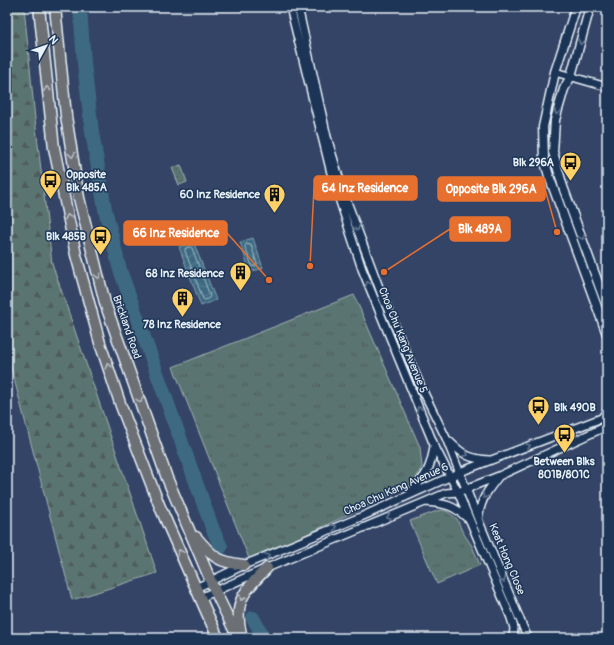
<svg xmlns="http://www.w3.org/2000/svg" width="614" height="645" viewBox="0 0 614 645" font-family="Pangolin,sans-serif">
<defs>
<pattern id="grass-tufts" width="24" height="20" patternUnits="userSpaceOnUse"><rect width="24" height="20" fill="#5a7471"/><path d="M3 7l-1-3M5 7V3M7 7l1-3M15 17l-1-3M17 17v-4M19 17l1-3" fill="none" stroke="#4f5c5c"/></pattern>
<pattern id="forest-firs" width="22" height="20" patternUnits="userSpaceOnUse"><rect width="22" height="20" fill="#5a7471"/><path d="M5 1l3.5 6h-7zM16 11l3.5 6h-7z" fill="#4f5c5c"/></pattern>
<pattern id="park-dots" width="8" height="8" patternUnits="userSpaceOnUse"><rect width="8" height="8" fill="#5a7471"/><path d="M2 2h.1M6 6h.1" fill="none" stroke="#4f5c5c" stroke-width="1.8" stroke-linecap="round"/></pattern>
<pattern id="water-waves" width="16" height="10" patternUnits="userSpaceOnUse"><rect width="16" height="10" fill="#3e6a82"/><path d="M0 5q4-4 8 0t8 0" fill="none" stroke="#5a8094"/></pattern>
</defs>
<rect width="100%" height="100%" fill="#344466"/>
<filter id="ink" filterUnits="userSpaceOnUse"><feTurbulence type="fractalNoise" baseFrequency=".025" numOctaves="2"/><feDisplacementMap in="SourceGraphic" scale="8" xChannelSelector="R" yChannelSelector="G"/><feConvolveMatrix kernelMatrix="1 2 1 2 8 2 1 2 1" color-interpolation-filters="sRGB"/></filter>
<g filter="url(#ink)">
<!-- grass -->
<path fill="url(#grass-tufts)" stroke="#a1b2b4" d="M354,295l66,152 2,20 -9,17 -163,77 -77,-194z
M442,510l5,1 10,8 5,12 10,15 8,19 -43,19 -27,-63 27,-10z"/>
<!-- forest -->
<path fill="url(#forest-firs)" stroke="#a1b2b4" d="M7,7h17l11,112 17,144 105,310 -85,27 -65,-248z"/>
<!-- park -->
<path fill="url(#park-dots)" stroke="#a1b2b4" d="M181,165l6,17 -8,3 -7,-17z"/>
<!-- water -->
<path fill="url(#water-waves)" stroke="#82a0b1" d="M253,238l10,30 -13,4 -10,-30z
M193,241l23,59 -15,6 -22,-59z"/>
<g fill="none" stroke-linecap="round" stroke-linejoin="round">
<!-- shore -->
<path stroke="#a4bbc9" stroke-width="1" d="M247,244l4,1 6,19 -1,2h-4l-7,-19z
M190,247l2,1 18,48 -1,2 -4,2 -2,-1 -18,-48v-2z"/>
<!-- river -->
<path stroke="#3e6a82" stroke-width="14" d="M80,7l4,56 8,69 13,77 15,61 93,260 8,17
M253,618l11,20"/>
<defs>
<path id="minor" d="M290,7l42,170 30,92 72,176 24,47 53,126 3,10 -1,10
M298,7l29,130 16,54 40,107 39,91 24,49 32,81 48,115 3,4
M555,72l52,15
M449,441c14,14 21,18 40,19
M411,492c15,-16 20,-24 23,-46
M426,502c19,2 26,2 41,16
M478,519c3,-20 9,-28 21,-43
M196,588l48,-23 119,-49 102,-46 142,-54
M200,598l67,-30 158,-66 21,-9 12,-1 41,-16 108,-50"/>
<path id="tertiary" d="M576,7l-21,65 -12,55 1,32 5,17 58,158
M590,7l-19,69 -7,13 -9,31 -2,32 10,35 44,120
M603,417l4,-5"/>
<path id="primary" d="M39,7l15,141 22,107 24,88 21,63 39,101 58,131
M55,7l11,109 13,82 26,105 62,175 48,113 23,47
M196,537c17,20 21,25 48,28
M241,634c-8,-33 4,-44 26,-66"/>
</defs>
<!-- minor casing -->
<use href="#minor" stroke="#e8f1f8" stroke-width="10"/>
<!-- tertiary casing -->
<use href="#tertiary" stroke="#e8f1f8" stroke-width="11"/>
<!-- primary casing -->
<use href="#primary" stroke="#e8f1f8" stroke-width="13"/>
<!-- minor -->
<use href="#minor" stroke="#1d3557" stroke-width="7"/>
<!-- tertiary -->
<use href="#tertiary" stroke="#1d3557" stroke-width="8"/>
<!-- primary -->
<use href="#primary" stroke="#6c6f75" stroke-width="10"/>
</g>
<!-- one-way arrows -->
<defs><path id="oneway-chevron" d="M-2-3.5L2.5 0L-2 3.5" fill="none" stroke-width="1.6" stroke-linecap="round" stroke-linejoin="round"/></defs>
<g stroke="#64778f">
<use href="#oneway-chevron" transform="translate(581 42) rotate(105)"/>
<use href="#oneway-chevron" transform="translate(557 112) rotate(106)"/>
<use href="#oneway-chevron" transform="translate(357 228) rotate(69)"/>
<use href="#oneway-chevron" transform="translate(582 237) rotate(70)"/>
<use href="#oneway-chevron" transform="translate(368 284) rotate(-110)"/>
<use href="#oneway-chevron" transform="translate(419 409) rotate(-112)"/>
<use href="#oneway-chevron" transform="translate(528 446) rotate(-20)"/>
<use href="#oneway-chevron" transform="translate(466 454) rotate(29)"/>
<use href="#oneway-chevron" transform="translate(485 496) rotate(119)"/>
<use href="#oneway-chevron" transform="translate(389 517) rotate(157)"/>
<use href="#oneway-chevron" transform="translate(334 527) rotate(-22)"/>
<use href="#oneway-chevron" transform="translate(267 556) rotate(-23)"/>
<use href="#oneway-chevron" transform="translate(503 580) rotate(67)"/>
</g>
<g stroke="#b6bdc4">
<use href="#oneway-chevron" transform="translate(47 89) rotate(-96)"/>
<use href="#oneway-chevron" transform="translate(72 155) rotate(81)"/>
<use href="#oneway-chevron" transform="translate(68 217) rotate(-102)"/>
<use href="#oneway-chevron" transform="translate(98 276) rotate(76)"/>
<use href="#oneway-chevron" transform="translate(108 366) rotate(-108)"/>
<use href="#oneway-chevron" transform="translate(140 400) rotate(70)"/>
<use href="#oneway-chevron" transform="translate(180 552) rotate(-114)"/>
<use href="#oneway-chevron" transform="translate(242 598) rotate(115)"/>
</g>
</g>
<!-- icons -->
<defs>
<symbol id="bus-pin" viewBox="-11 -11 22 30"><path d="M0 17L-7.5 6A9.5 9.5 0 1 1 7.5 6Z" fill="#ffd166" stroke="#1d3557"/><path d="M-5-6H5V4H4V6H2V4H-2V6H-4V4H-5ZM-3.5-4V0h7V-4ZM-3.5 1.2v1.5H-2V1.2ZM2 1.2v1.5H3.5V1.2Z" fill="#111"/></symbol>
<symbol id="building-pin" viewBox="-11 -11 22 30"><path d="M0 17L-7.5 6A9.5 9.5 0 1 1 7.5 6Z" fill="#ffd166" stroke="#1d3557"/><path d="M-4-6H4V6H1V3H-1V6H-4ZM-2.5-4.3h1.7v1.8h-1.7ZM.8-4.3h1.7v1.8H.8ZM-2.5-1h1.7V.8h-1.7ZM.8-1h1.7V.8H.8Z" fill="#111"/></symbol>
</defs>
<g fill-rule="evenodd">
<use href="#bus-pin" x="558" y="150" width="25" height="34"/>
<use href="#bus-pin" x="38" y="168" width="25" height="34"/>
<use href="#building-pin" x="262" y="182" width="25" height="34"/>
<use href="#bus-pin" x="88" y="224" width="25" height="34"/>
<use href="#building-pin" x="228" y="260" width="25" height="34"/>
<use href="#building-pin" x="170" y="286" width="25" height="34"/>
<use href="#bus-pin" x="526" y="394" width="25" height="34"/>
<use href="#bus-pin" x="552" y="422" width="25" height="34"/>
</g>
<g text-anchor="middle" dominant-baseline="central" stroke-width="3" stroke-linejoin="round" paint-order="stroke">
<!-- poi labels -->
<g font-size="11" font-weight="bold" fill="#e8f1f8" stroke="#1d3557" text-anchor="end">
<text x="554" y="162">Blk 296A</text>
<text x="66" y="174" text-anchor="start">Opposite<tspan x="66" dy="13">Blk 485A</tspan></text>
<text x="260" y="194">60 Inz Residence</text>
<text x="86" y="236">Blk 485B</text>
<text x="224" y="273">68 Inz Residence</text>
<text x="182" y="324" text-anchor="middle">78 Inz Residence</text>
<text x="554" y="407" text-anchor="start">Blk 490B</text>
<text x="564" y="461" text-anchor="middle">Between Blks<tspan x="564" dy="13">801B/801C</tspan></text>
</g>
<!-- street labels -->
<g font-size="11" fill="#e8f1f8" stroke="#1d3557">
<text transform="translate(127 327) rotate(71)">Brickland Road</text>
<text transform="translate(403 340) rotate(68)">Choa Chu Kang Avenue 5</text>
<text transform="translate(396 489) rotate(-24)">Choa Chu Kang Avenue 6</text>
<text transform="translate(507 559) rotate(67)">Keat Hong Close</text>
</g>
</g>
<!-- callouts -->
<path fill="none" stroke="#e8702f" stroke-width="1.5" d="M310 266L314 188M557 232L545 189M384 272L450 229M269 280L227 233"/>
<g fill="#e8702f" stroke="#1d3557" stroke-width="1.5">
<circle cx="310" cy="266" r="4"/>
<circle cx="557" cy="232" r="4"/>
<circle cx="384" cy="272" r="4"/>
<circle cx="269" cy="280" r="4"/>
</g>
<g fill="#e8702f" stroke="#e8702f" stroke-width="1.5">
<rect x="314" y="176" width="103" height="24" rx="4"/>
<rect x="438" y="177" width="107" height="24" rx="4"/>
<rect x="450" y="217" width="60" height="24" rx="4"/>
<rect x="124" y="221" width="103" height="24" rx="4"/>
</g>
<g font-size="12" text-anchor="middle" font-weight="bold" fill="#fff">
<text x="365" y="192">64 Inz Residence</text>
<text x="491" y="193">Opposite Blk 296A</text>
<text x="480" y="233">Blk 489A</text>
<text x="176" y="237">66 Inz Residence</text>
</g>
<!-- margin -->
<rect width="614" height="645" fill="none" stroke="#1d3557" stroke-width="24"/>
<rect x="12" y="12" width="590" height="621" fill="none" stroke="#e8f1f8" stroke-width="1.5" filter="url(#ink)"/>
<!-- north arrow -->
<g transform="translate(46 46) rotate(50)" stroke="#1d3557" stroke-width="3" paint-order="stroke">
<path d="M0-3L7 15L0 10L-7 15Z" fill="#e8f1f8"/>
<text y="-6" font-size="11" font-weight="bold" text-anchor="middle" fill="#e8f1f8">N</text>
</g>
</svg>
